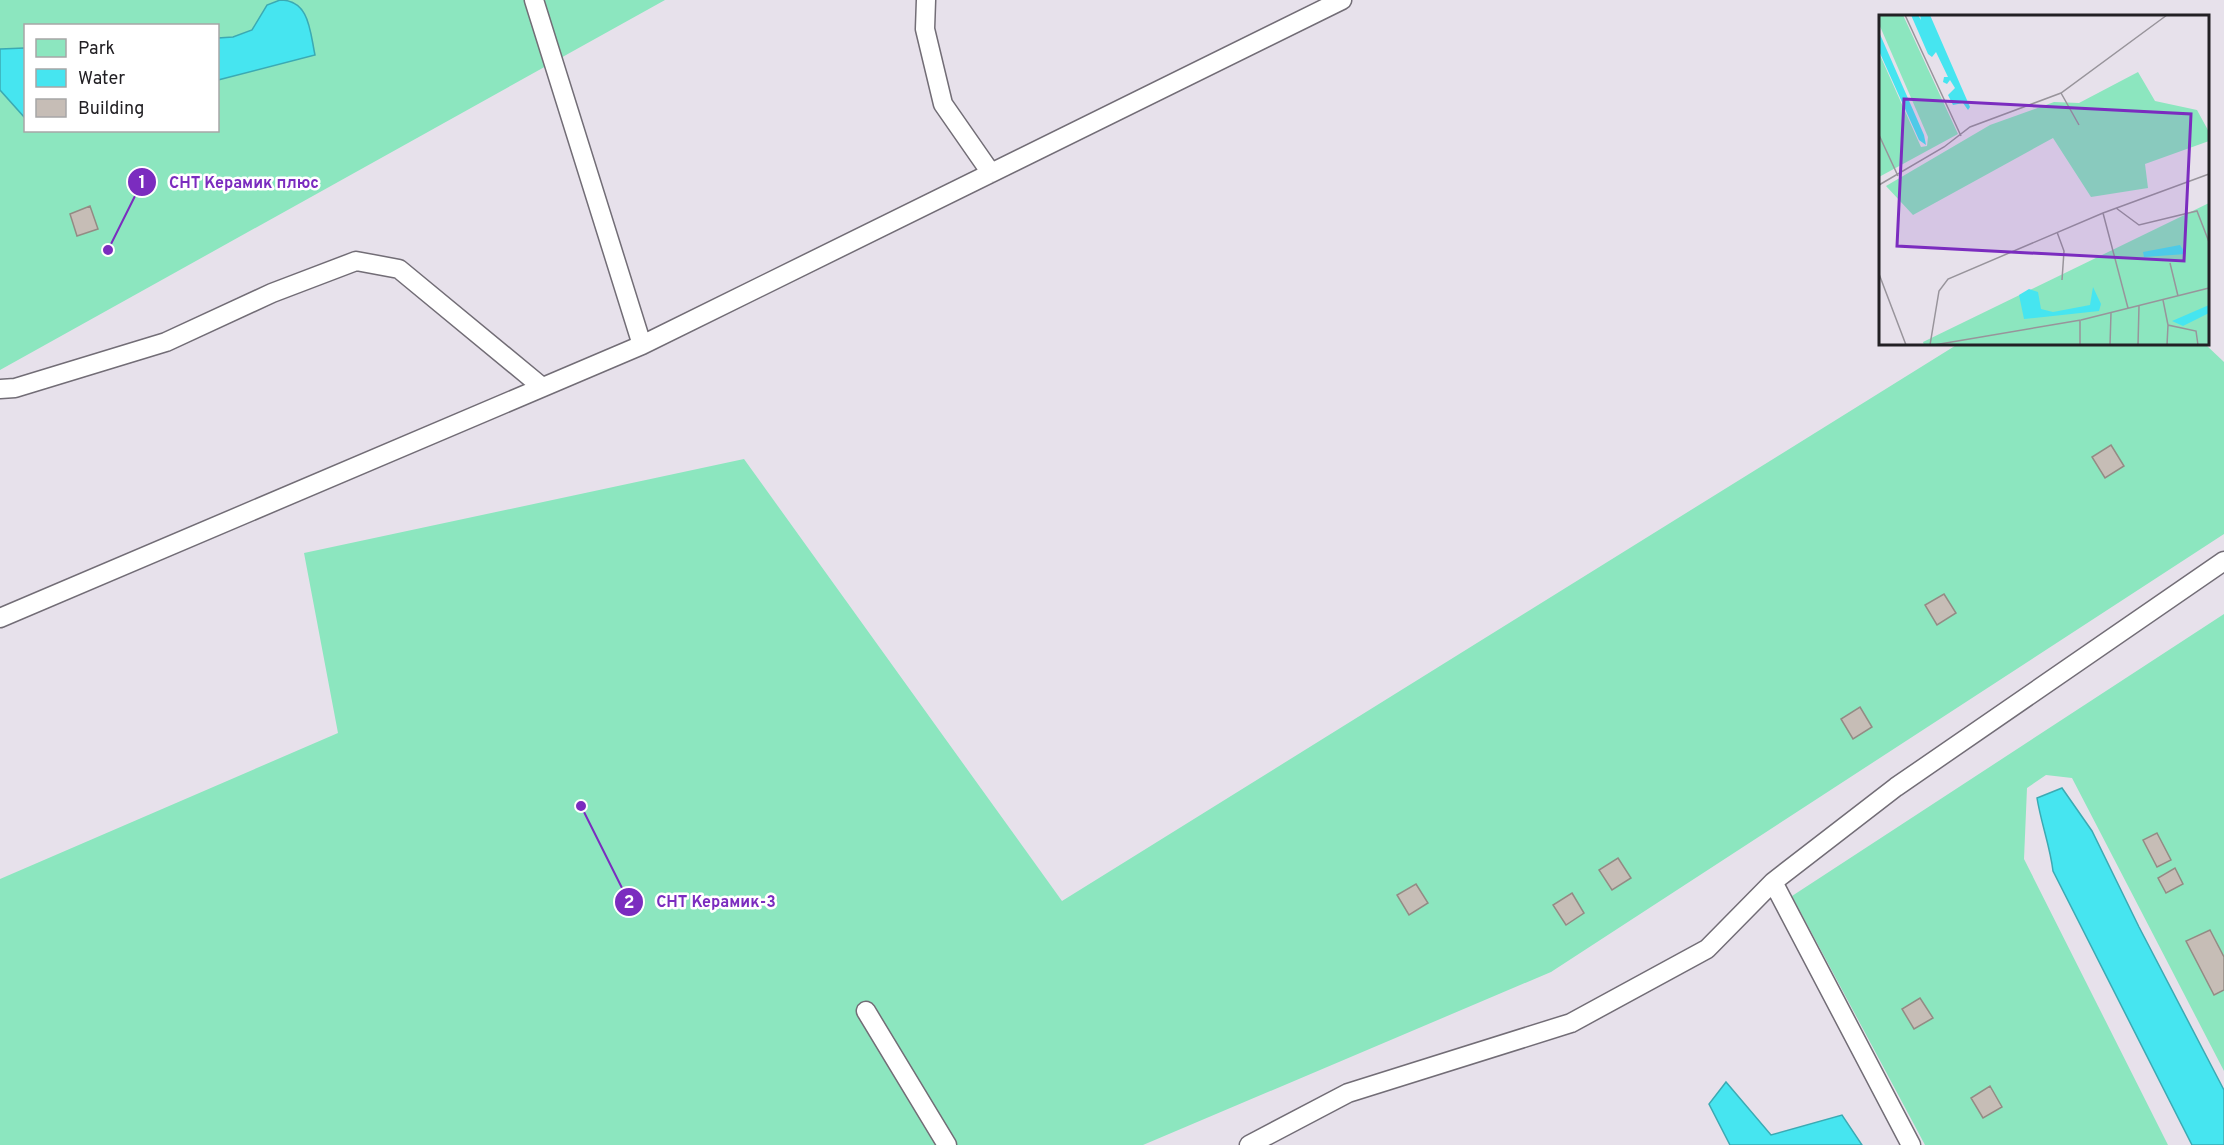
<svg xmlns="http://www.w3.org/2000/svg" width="2224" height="1145" viewBox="0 0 2224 1145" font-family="Overpass,sans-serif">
<rect width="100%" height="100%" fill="#e7e1eb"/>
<!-- green -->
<path fill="#8ce6bf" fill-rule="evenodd" d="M0,0h665l-665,370zM26,26h192v104h-192z
M1958,344h247l19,18v172l-673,438 -408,173h-1143v-266l338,-146 -34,-180 440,-94 318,442z
M2224,614v457l-152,-293 -26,-3 -19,13 -3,71 144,286h-243l-133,-249z"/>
<!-- water -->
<path fill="#46e5f0" stroke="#3baab3" stroke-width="1.5" d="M280,0c30,0 30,32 35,55l-97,25v-42l15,-1 19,-7 15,-25z
M25,48h1l-1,70 -25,-28v-41z
M2062,788l30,43 47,96 85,163v55h-32l-139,-274c-3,-25 -12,-48 -16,-73z
M1726,1082l45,53 71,-20 20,30h-132l-21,-41z"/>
<!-- building -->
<path fill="#c6bdb6" stroke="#938b84" stroke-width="1.5" d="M90,206l8,23 -21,7 -7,-22z
M2111,445l13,21 -19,12 -13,-21z
M1944,594l12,19 -19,12 -12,-20z
M1860,707l12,20 -19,12 -12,-20z
M2157,833l14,27 -14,7 -14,-27z
M1618,858l13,20 -19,12 -13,-20z
M2175,868l8,16 -17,9 -8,-15z
M1416,884l12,19 -19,12 -12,-20z
M1572,893l12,20 -18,12 -13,-20z
M2210,930l14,27v33l-10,5 -28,-54z
M1920,998l13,20 -19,11 -12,-20z
M1990,1086l12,21 -19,11 -12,-20z"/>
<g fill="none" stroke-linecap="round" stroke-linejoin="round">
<defs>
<path id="service" d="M534,0l108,345
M926,0l-1,29 18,75 48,69
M0,389l15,-1 151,-46 106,-49 84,-32 43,8 143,118
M0,618l642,-273 700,-345
M1773,882l138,263
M866,1011l81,134
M1249,1145l99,-52 223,-70 136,-74 66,-67 123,-95 328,-226"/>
</defs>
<!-- service casing -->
<use href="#service" stroke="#726d76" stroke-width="21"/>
<!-- service -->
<use href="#service" stroke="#fff" stroke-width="18"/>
</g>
<!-- overview -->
<g transform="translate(1879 15)">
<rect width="330" height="330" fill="#e7e1eb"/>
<path d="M0,0h24l55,119 -79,43v-124l42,94 6,-1 1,-9 -49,-113zM259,57l17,29 42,9 12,22v9l-64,23 3,24 -57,9 -38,-59 -140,77 -27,-29 104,-61 64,-23 25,1zM330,188v142h-285l-1,-3z" fill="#8ce6bf"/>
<path d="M32,0h7l3,5 -1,-5h10l40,92 -2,3 -5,-7 -10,2 -5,-10 7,-7 -5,-8 -3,4 -4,-2 1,-5h4l-12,-25 -4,5 -4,-3zM0,17l45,103 2,10 -7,-5 -40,-89zM301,230l6,9 -42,3 -1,-5zM214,272l8,17 -2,7 -75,8 -5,-24 10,-6 9,3 3,17 12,3 37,-7zM330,290v8l-26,13 -11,-5z" fill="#46e5f0"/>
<path fill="none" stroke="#98949b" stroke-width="1.5" d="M26,0l56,121M182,78l18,32M0,120l19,41M0,170l65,-38 26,-20 91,-34 106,-78M237,193l23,17 58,-14 12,31M224,198l25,95M178,217l7,19 -2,29M291,248l8,33M0,259l27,71M284,285l5,25 28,6 2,14M51,330l9,-54 9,-12 155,-66 106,-39M55,330l147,-25 128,-32M201,330v-24M231,330l1,-32M259,330l1,-39M288,330l1,-20"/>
<path fill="#7b2cbf" fill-opacity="0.15" stroke="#7b2cbf" stroke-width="3" d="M25,84l287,15 -7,147 -287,-15z"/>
<rect width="330" height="330" fill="none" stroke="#222024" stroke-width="3"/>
</g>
<!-- callouts -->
<path fill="none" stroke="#7b2cbf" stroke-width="2" d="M108 250L142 182M581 806L629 902"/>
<g fill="#7b2cbf" stroke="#fff" stroke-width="2">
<circle cx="108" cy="250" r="6"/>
<circle cx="581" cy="806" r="6"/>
<circle cx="142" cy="182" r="15"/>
<circle cx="629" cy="902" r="15"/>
</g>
<g font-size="18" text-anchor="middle" font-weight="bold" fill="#fff">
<text x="142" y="188">1</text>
<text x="629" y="908">2</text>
</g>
<g font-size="16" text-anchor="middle" font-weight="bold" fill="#7b2cbf" stroke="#fff" stroke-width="5" stroke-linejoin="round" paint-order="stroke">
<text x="244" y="188">СНТ Керамик плюс</text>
<text x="716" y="907">СНТ Керамик-3</text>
</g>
<!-- legend -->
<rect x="24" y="24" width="195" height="108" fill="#ffffff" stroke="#a7a6a7" stroke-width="1.5"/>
<rect x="36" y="39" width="30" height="18" fill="#8ce6bf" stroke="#a7a6a7" stroke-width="1.5"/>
<text x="78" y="54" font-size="18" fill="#222024">Park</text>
<rect x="36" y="69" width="30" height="18" fill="#46e5f0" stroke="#a7a6a7" stroke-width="1.5"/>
<text x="78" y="84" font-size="18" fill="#222024">Water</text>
<rect x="36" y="99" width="30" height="18" fill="#c6bdb6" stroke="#a7a6a7" stroke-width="1.5"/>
<text x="78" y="114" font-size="18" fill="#222024">Building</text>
</svg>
